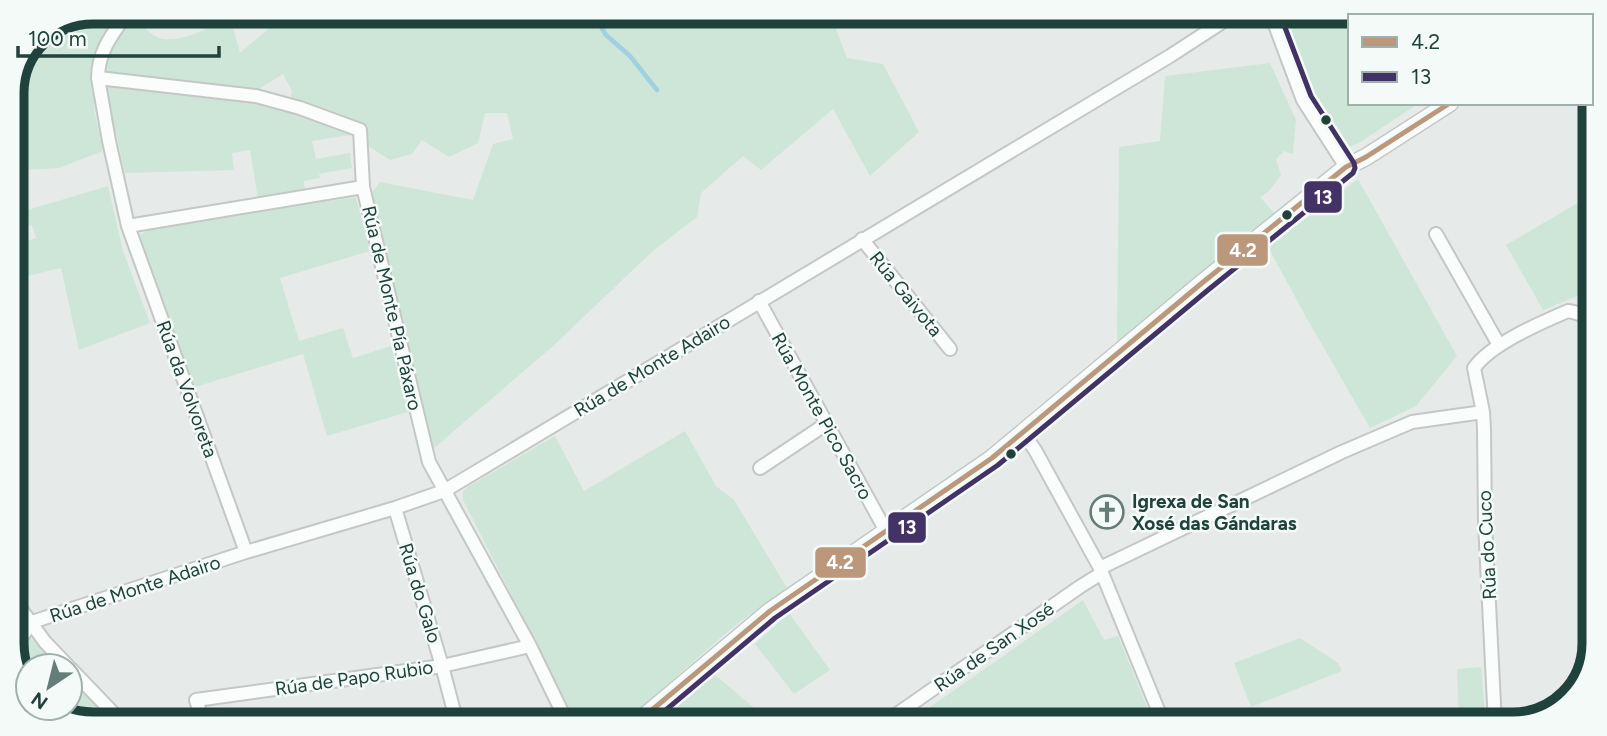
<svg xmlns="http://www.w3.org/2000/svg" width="1607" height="736" viewBox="0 0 1607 736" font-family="Figtree,sans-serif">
<rect width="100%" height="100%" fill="#e6ebe9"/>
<!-- green -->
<path fill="#cee6d7" d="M93,12h31l-18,24 -12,22v51l9,42 -44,17 -34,2 -13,6v-88l18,-39 50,-31z
M279,13l566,3 -11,8 13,34 36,6 36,68 -49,44 -37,-67 -72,61 -18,-14 -42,37 -4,24 -43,33 -101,96 -120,103 -63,-254 10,-13 93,18 20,-56 20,-5 -6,-26h-22l-7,30 -29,14 -27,-17 -10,14 -22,6 -25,-16 -2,-15 -37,-14 -35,-18 1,-6 -9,-17 -30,19 -149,-20c-1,-22 16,-40 28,-58 8,7 15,17 25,22 18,9 55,-11 74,-18l9,34 34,-29z
M1303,18h47v85h69l-60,40 -10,4 -20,-26 -20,-37 -20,-50z
M1270,63l26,57 -3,34 -9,-3 -8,8 5,16 -12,16 -9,6 16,18 -159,127 2,-195 41,-6 5,-65z
M105,85l160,16 83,27 1,7 -37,6 4,18 34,-6 2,15 -33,6 1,4 -16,3 1,10 -47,8 -8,-49 -18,3 2,17 -109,3z
M1594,138v48l-4,-11 -6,-31z
M1358,179l99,177 -41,50 -46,22 -64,-111 -38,-70z
M108,186l15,65 27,72 -71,27 -18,-82 -34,8c0,19 2,33 -15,46v-86l5,8 19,-6 -4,-13 -16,3 -2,-14z
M1593,194l-1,96 -49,20 -37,-65z
M356,197l14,54 -90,27 19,63 44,-13 10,30 38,-12 17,66 -81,24 -24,-82 -108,33 -15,-32 -41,-109 1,-11 11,-7z
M685,431l31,55 18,14 53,88 -54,39 -106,93h-52l-112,-220v-9l6,-5 86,-50 29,55z
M1083,600l21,40 14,-4 35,86 -243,-1z
M789,613l41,57 -36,24 -39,-50z
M1300,638l38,25 4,8 -91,36 -17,-44z
M32,639l27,27h-31v24l-13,-35 7,-13z
M1481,667l5,57h-27l-2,-55z
M714,674l45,38 -13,8h-83l-1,-2z
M70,677l40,41 -48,-1 -12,-9h20z"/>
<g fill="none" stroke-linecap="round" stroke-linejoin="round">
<!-- stream -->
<path stroke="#a2d0de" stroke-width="4.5" d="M593,14l13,21 24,21 27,34"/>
<defs>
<path id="street" d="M128,12c-15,21 -30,39 -30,66l11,63 19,85 118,326
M1272,17l31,83 43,67
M98,78l158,18 44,12 60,22 3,57 66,275 101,184 36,74
M128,226l235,-39
M1436,234l63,111
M862,239l88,110
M759,301l127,230
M1023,433l12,17 65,118 63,154
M760,468l66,-44
M395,508l47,158 14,53
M1100,568l242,-116 70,-30 71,-10
M12,597l33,45 23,24
M13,650l19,-28 214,-70 149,-44 49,-17 726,-435 60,-39
M70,668l48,50
M202,718l-6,-18 246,-34 88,-20
M887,721l194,-135 21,-13
M1495,724l-10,-201 -1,-94 -1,-17 -9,-44c17,-24 66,-45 94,-57 6,1 12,2 16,6 10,11 7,50 7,65"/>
<path id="secondary" d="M640,720l130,-109 222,-153 210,-175 144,-116 20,-10 84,-54"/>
</defs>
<!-- street casing -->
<use href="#street" stroke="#c3c8c6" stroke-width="16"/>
<!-- secondary casing -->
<use href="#secondary" stroke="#c1c9c7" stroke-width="19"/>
<!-- street -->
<use href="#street" stroke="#fbfcfc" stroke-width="12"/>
<!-- secondary -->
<use href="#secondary" stroke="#fbfcfc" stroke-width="16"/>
<defs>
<path id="bus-1" d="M640,720l130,-109 222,-153 210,-175 144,-116 20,-10 84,-54"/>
<path id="bus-2" d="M654,720l121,-102 223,-153 210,-175 145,-117 2,-5 -1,-5 -43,-67 -30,-79"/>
</defs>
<!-- bus-1 casing -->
<use href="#bus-1" stroke="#f4faf8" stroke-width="10"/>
<!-- bus-2 casing -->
<use href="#bus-2" stroke="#f4faf8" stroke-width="10"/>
<!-- bus-1 -->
<use href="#bus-1" stroke="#bb987c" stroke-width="5"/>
<!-- bus-2 -->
<use href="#bus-2" stroke="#423265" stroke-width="5"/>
</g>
<!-- icons -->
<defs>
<symbol id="church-ring" viewBox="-11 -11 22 22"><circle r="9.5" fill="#f4faf8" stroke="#657d79" stroke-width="1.5"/><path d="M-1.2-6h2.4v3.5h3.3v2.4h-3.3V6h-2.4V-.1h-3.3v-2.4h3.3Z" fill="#657d79"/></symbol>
</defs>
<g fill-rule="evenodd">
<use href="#church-ring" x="1088" y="493" width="38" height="38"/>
</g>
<!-- markers -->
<g fill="#20423c" stroke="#f4faf8" stroke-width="2.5">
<circle cx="1326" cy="120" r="6"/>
<circle cx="1287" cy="215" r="6"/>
<circle cx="1011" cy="454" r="6"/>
</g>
<g text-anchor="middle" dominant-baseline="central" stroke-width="5" stroke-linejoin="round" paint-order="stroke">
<!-- street labels -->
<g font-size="19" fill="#20423c" stroke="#f4faf8">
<text transform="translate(906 294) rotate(51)">Rúa Gaivota</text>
<text transform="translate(392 308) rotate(77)">Rúa de Monte Pía Páxaro</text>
<text transform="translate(652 366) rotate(-31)">Rúa de Monte Adairo</text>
<text transform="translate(187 389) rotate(70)">Rúa da Volvoreta</text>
<text transform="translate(822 416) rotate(61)">Rúa Monte Pico Sacro</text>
<text transform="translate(1487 545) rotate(-93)">Rúa do Cuco</text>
<text transform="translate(135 589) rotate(-18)">Rúa de Monte Adairo</text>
<text transform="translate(420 593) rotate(73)">Rúa do Galo</text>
<text transform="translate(994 647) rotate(-35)">Rúa de San Xosé</text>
<text transform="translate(354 678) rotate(-8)">Rúa de Papo Rubio</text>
</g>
<!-- poi labels -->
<g font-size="19" font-weight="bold" fill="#20423c" stroke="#f4faf8" text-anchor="start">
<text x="1132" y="501">Igrexa de San<tspan x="1132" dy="22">Xosé das Gándaras</tspan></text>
</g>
</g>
<!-- crop -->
<path d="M0 0H1607V736H0ZM93 24H1513A69 69 0 0 1 1582 93V643A69 69 0 0 1 1513 712H93A69 69 0 0 1 24 643V93A69 69 0 0 1 93 24Z" fill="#f4faf8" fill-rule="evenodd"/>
<path fill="none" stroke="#20423c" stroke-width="9" d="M93 24H1513A69 69 0 0 1 1582 93V643A69 69 0 0 1 1513 712H93A69 69 0 0 1 24 643V93A69 69 0 0 1 93 24Z"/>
<g stroke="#f4faf8" stroke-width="2.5">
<rect x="1303" y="180" width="40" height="34" rx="7" fill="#423265"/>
<rect x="1216" y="233" width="53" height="34" rx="7" fill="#bb987c"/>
<rect x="887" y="511" width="40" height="33" rx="7" fill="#423265"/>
<rect x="814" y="546" width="53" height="33" rx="7" fill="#bb987c"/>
</g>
<g font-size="19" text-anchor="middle" font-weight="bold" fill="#fff">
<text x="1323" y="204">13</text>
<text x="1243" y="257">4.2</text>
<text x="907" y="534">13</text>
<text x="840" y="569">4.2</text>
</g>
<!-- legend -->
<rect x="1348" y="14" width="245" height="91" fill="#f4faf8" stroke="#9fb0ad" stroke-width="2"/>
<rect x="1362" y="37" width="35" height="10" fill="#bb987c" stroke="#9fb0ad" stroke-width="2"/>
<text x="1411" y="49" font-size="21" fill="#20423c">4.2</text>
<rect x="1362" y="72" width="35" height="10" fill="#423265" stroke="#9fb0ad" stroke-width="2"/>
<text x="1411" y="84" font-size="21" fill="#20423c">13</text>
<!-- north arrow -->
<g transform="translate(49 687) rotate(215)"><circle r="33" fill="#f4faf8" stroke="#9fb0ad" stroke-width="2"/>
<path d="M0-5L12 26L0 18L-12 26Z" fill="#657d79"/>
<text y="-10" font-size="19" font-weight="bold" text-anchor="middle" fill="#20423c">N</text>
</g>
<!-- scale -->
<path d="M18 46v10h201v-10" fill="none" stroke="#20423c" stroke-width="3.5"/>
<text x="28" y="46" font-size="21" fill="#20423c" stroke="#f4faf8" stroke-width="5" paint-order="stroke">100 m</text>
</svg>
